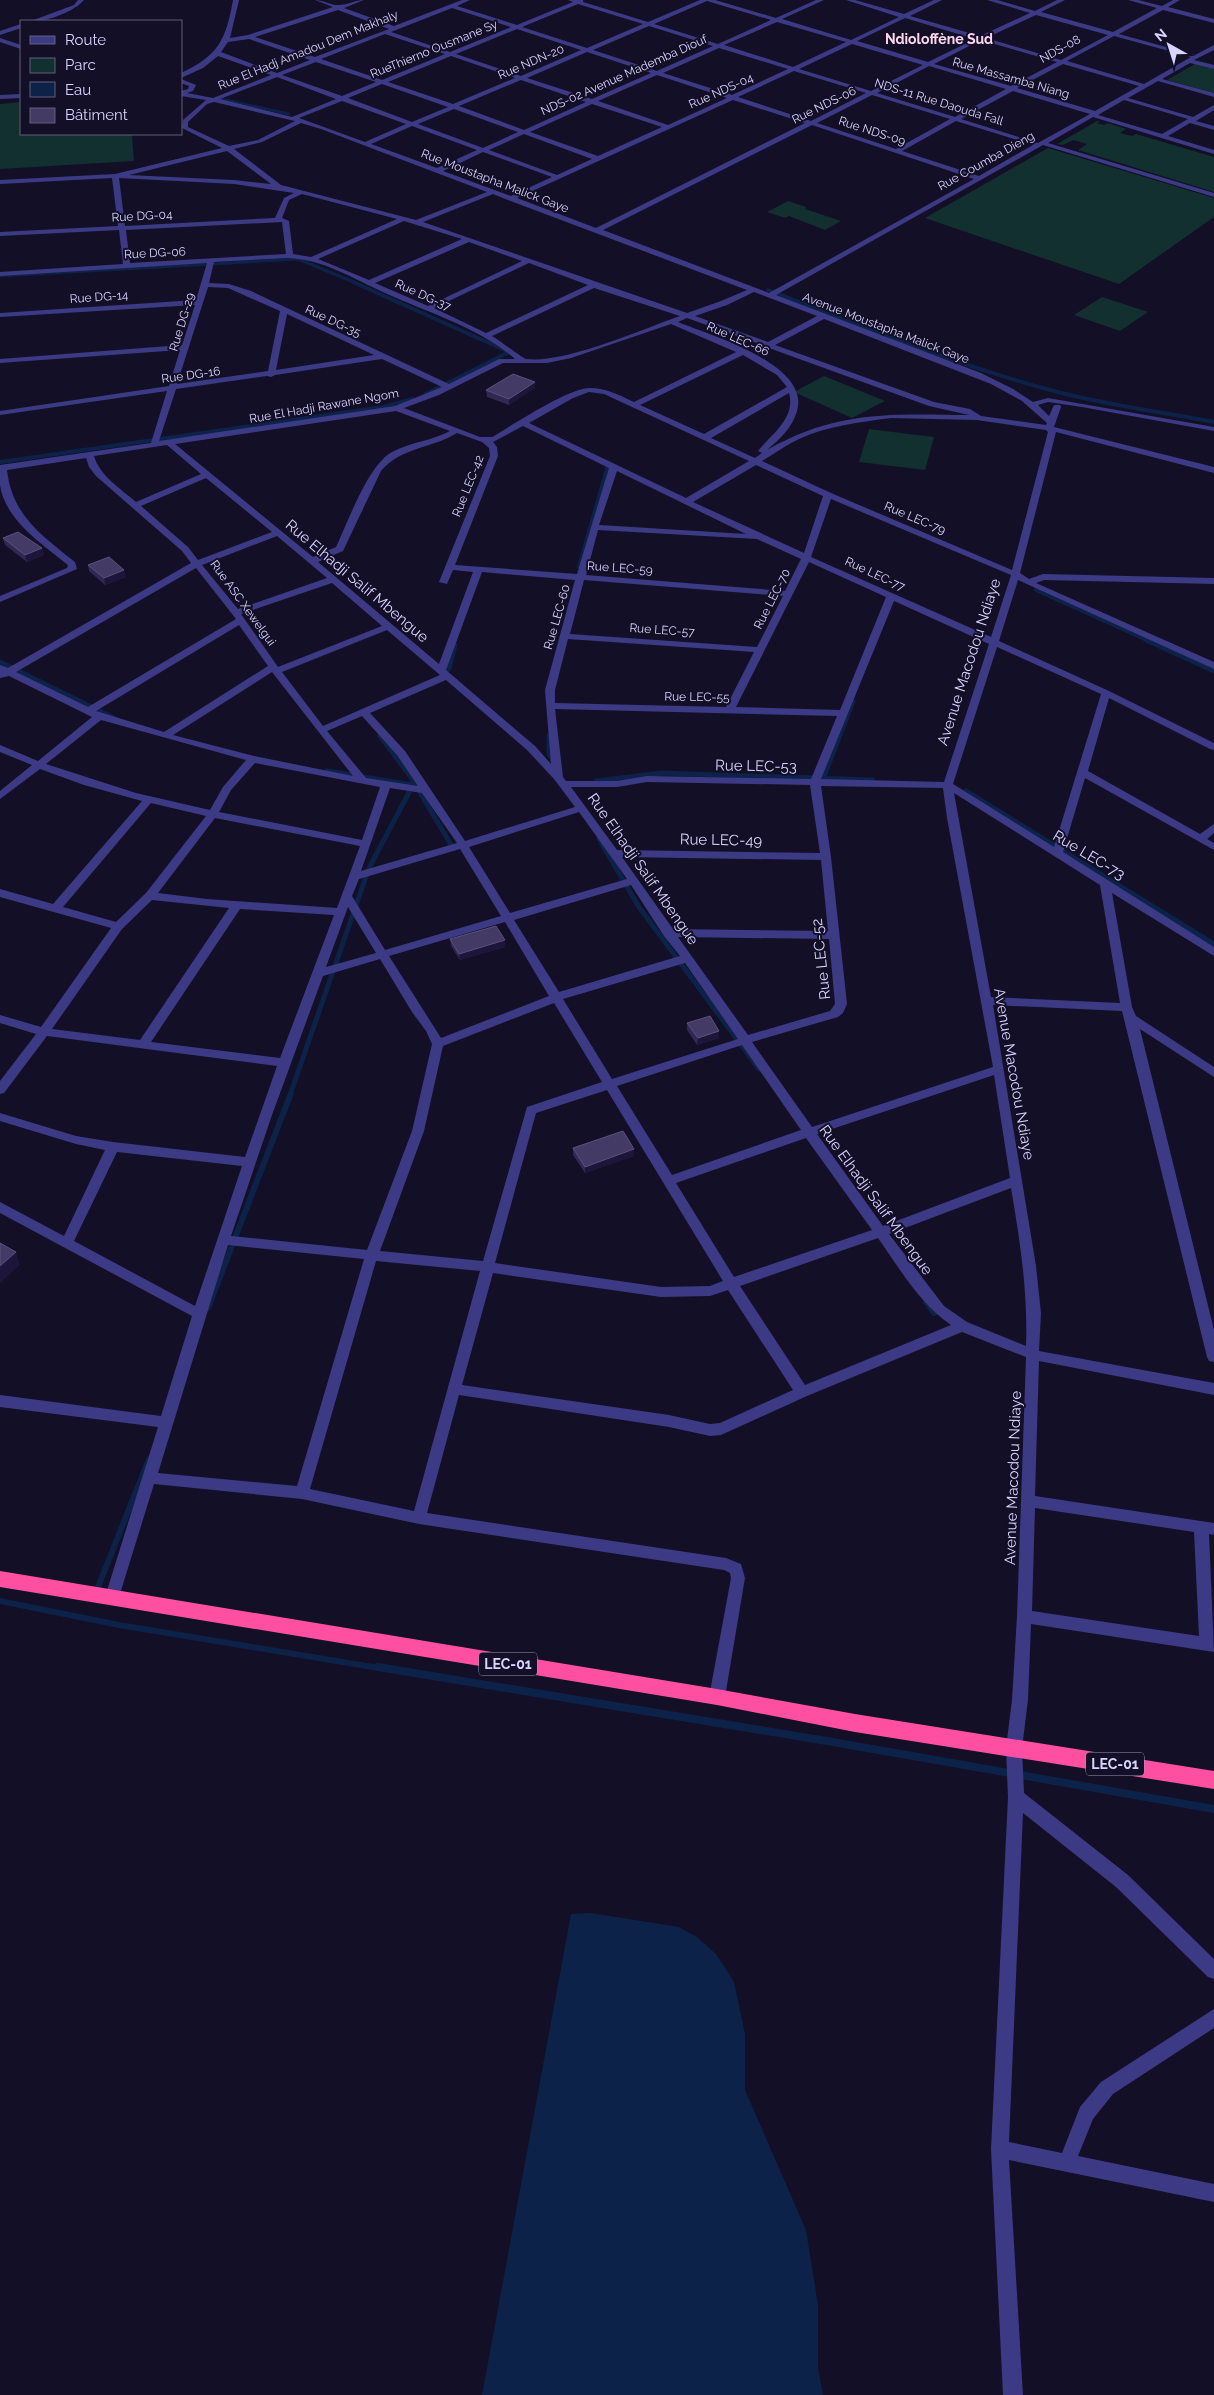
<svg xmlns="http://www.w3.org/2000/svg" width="1214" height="2395" viewBox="0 0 1214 2395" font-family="Raleway,sans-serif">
<rect width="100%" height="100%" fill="#130f26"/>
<!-- green -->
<path fill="#12302f" d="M1195,64l19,5v24l-47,-13z
M21,102v32h111l2,27 -134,8v-65z
M1097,121h3l-3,2 7,2 4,-2 18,6 -6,4 12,3 4,-2 78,23v35l-136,-42 9,-6 -14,-4 -10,5 -6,-1z
M1048,148l166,50v19l-95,67 -194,-66z
M788,201l18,6 -1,2 36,12 -16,9 -36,-14 -4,2 -18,-6z
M1102,297l46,15 -28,19 -46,-16z
M824,376l61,25 -33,17 -58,-26z
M869,429l65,8 -9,33 -66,-8z"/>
<!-- water -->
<path fill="#0c2248" d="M591,1913l88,14 18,10 19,17 18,28 11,52v56l61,140 12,75v63l5,27h-341l89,-481z"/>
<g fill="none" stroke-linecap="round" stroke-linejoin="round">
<!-- stream-far4 -->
<path stroke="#0c2248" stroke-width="3" d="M221,99l68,15
M0,276l298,-17 58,24"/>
<!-- stream-far3 -->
<path stroke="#0c2248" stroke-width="4" d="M353,282l156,70 -83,42
M768,290c94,36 188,75 286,101 52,14 107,21 160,31
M0,462l383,-55 30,-8
M579,567l29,-102
M1036,590l113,51"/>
<!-- stream-far2 -->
<path stroke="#0c2248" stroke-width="5" d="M1146,640l68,31
M0,662l114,56
M443,675l6,-7 6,-23
M549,735v18l5,9
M380,736l30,40 43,72 4,-1
M823,779l30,-78
M596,781l66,-8 211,7
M966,791l248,153
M599,839l40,68 120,162
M290,1095l79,-227 44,-83 -86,-14"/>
<!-- stream-far1 -->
<path stroke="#0c2248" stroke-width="6" d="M926,1302l8,11
M208,1308l83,-215
M98,1587l51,-128
M0,1601l119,24 266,44"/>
<!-- stream -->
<path stroke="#0c2248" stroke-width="8" d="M378,1667l449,74 387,68"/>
<!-- minor -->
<path fill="#3d3a85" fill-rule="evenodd" d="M78,0h6c-10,12 -38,22 -53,21l43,-16z
M233,0h6l-9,38 18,-3 85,-28 -18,-7c8,0 17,6 24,5 9,0 16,-5 25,-5l-20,8 50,18 68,-26h8l-13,6 60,19 56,-23 -5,-2h15v2l65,20 52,-22h15l61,18 40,-18h8l-42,19 69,21 48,-23 -53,-17h9l49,14 30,-14h8l-32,16 70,20 50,-23 -43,-13h10l38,11 22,-11h8l-24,12 72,20 44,-24 -29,-8h10l24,6 11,-6h7l-12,7 46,12v4l-51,-13 -44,24 76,21 19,-10v5l-20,10 20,5v4l-24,-6 -28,16 52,14v4l-56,-16 -30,17 65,19 21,-12v5l-18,11 18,5v4l-24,-7 -22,13 46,14v4l-121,-37 -45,26 166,50v4l-171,-52 -267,150 205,78 32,16 20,13 15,-4 166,29v4l-132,-24 -34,-5 -10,3 11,11 5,-11h6l1,2 -7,20 160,40v6l-158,-41 -36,141 9,6 14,-5 171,4v6l-170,-4 -8,3 178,79v7l-196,-89 -19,61 110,50 105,52v7l-4,-1 -101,-51 -21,73 112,63 14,-10v9l-7,6 7,4v7l-129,-72 -22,74 151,95v9l-102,-63 20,114 4,9 78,51v10l-74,-48 74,301v32l-5,-1 -2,-4 -85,-346 -129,-6 43,261 5,47 -2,38 175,32v12l-175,-34 -4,135 179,27v12l-5,-1 5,118 -183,-28 -3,76 -6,48 2,45 104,82 86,84v20l-6,-2 -92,-90 -93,-74 -14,329 53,11 18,-46 21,-25 113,-73v19l-101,66 -20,25 -15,37 136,28v18l-205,-42 14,235h-20l-12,-246 17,-352 -2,-49 6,-48 5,-84 9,-259 -64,-25 -155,64 -86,39 -11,1 -41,-9 -210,-32 -32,118 299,45 15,6 4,14 -20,119 -3,5 -5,2 -5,-2 -3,-5 22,-119 -1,-5 -6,-3 -305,-46 -117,-25 -148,-15 -35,113 -2,5 -5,2 -5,-2 -2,-5 53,-170 -158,-20v-12l161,21 31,-100 -192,-103v-11l64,34 41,-86 -29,-6 -76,-23v-8l76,23 37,6 132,15 32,-91 -230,-30 -43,57 -4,1v-13l36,-47 -36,-11v-8l41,12 70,-99 -111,-31v-8l53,15 89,-103 -58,-16 -44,-16 -40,30v-8l32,-26 -32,-13v-7l38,16 54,-44 -83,-41 -9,2v-13l8,3 183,-105 -9,-12 -86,-75 -7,-9 -3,-9 -79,12c5,45 34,65 68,92l2,7 -77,33v-6l67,-28 1,-3c-26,-21 -63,-45 -68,-80 0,-6 0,-14 0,-20l151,-22 16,-52 -167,24v-4l169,-25 11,-36 -180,13v-4l182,-14 13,-40 -195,12v-4l196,-13 11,-37 -207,13v-4l123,-8 -4,-34 -119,6v-4l118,-6 -6,-48 -112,6v-4l115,-6 107,-26 -40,-20 1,-8 23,-20 -25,-4v-5l7,-2 1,-3 -8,-3v-4l15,6 -3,6 -6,2 26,5 58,-23 -53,-19 -15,12 -22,10v-5c37,-17 45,-33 52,-73zM707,1l64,19 -53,24 -64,-20zM578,4l65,20 -56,24 -65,-21zM452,8l59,19 -61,25 -59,-20zM338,10l51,19 -74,28 -60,-20zM1036,15l72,20 -47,25 -75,-22zM905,18l70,21 -47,23 -71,-21zM777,22l69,20 -53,25 -69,-22zM649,26l64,20 -56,25 -64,-21zM517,29l64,21 -60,26 -65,-22zM385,34l60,20 -63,26 -61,-21zM1114,36l77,21 -47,27 -77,-23zM249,39l61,21 -33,13 -56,-21 7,-10zM981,40l76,22 -46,24 -77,-22zM852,44l71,21 -52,26 -72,-22zM719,48l69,21 -56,26 -69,-22zM587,52l64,21 -59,26 -65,-21zM451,56l64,22 -62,26 -65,-22zM316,62l60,20 -34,14 -60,-21zM1063,64l76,22 -44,25 -78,-23zM929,66l77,23 -51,28 -78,-24zM794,71l72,22 -55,28 -73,-24zM657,75l70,23 -59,27 -70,-24zM277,77l59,22 -44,18 -72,-18zM521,80l65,22 -62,28 -65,-24zM382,84l66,23 -36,15 -64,-24zM1013,91l77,23 -52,29 -77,-24zM872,95l78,24 -54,30 -79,-26zM733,100l72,23 -209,105 -79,-30zM1124,100l64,19 -26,15 -64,-19zM342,101l64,23 -41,18 -66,-24zM214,102l81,19 -37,19 -29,6 -41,-19v-5l19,-18zM592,104l70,23 -64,29 -68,-24zM454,109l64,23 -35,16 -65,-24zM956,121l77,24 -54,31 -77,-25zM301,123l20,6 166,63 -71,28 -135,-35 -47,-36 28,-7zM812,125l162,54 -205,114 -166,-63zM412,126l65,24 -40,18 -66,-24zM524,134l68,25 -35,16 -68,-25zM227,151l44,33 -37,-4 -105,-5zM483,152l69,25 -41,19 -68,-25zM119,178l115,6 60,9 -10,5 -9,20 -150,8zM302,194l95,25 -86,38 -18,-3 -4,-33 -7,-3 7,-18zM493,194l15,6 239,90 -26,11 -34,12 -264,-91zM404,221l58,18 -93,41 -51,-21zM282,222l4,32 -156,9 -4,-33zM469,242l53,19 -94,45 -53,-23zM288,258c35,1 66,21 97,35 44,20 93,34 130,66h-16l-50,25 -198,-93 -22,-7 -20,-1 5,-21zM529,263l59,22 -102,48 -52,-25zM208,287l20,1 52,23 -12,60 -91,13zM594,288l86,28c-37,13 -116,48 -154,43 -4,-1 -27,-19 -34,-23zM754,292l63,24 -49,26 -73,-26 32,-11zM287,314l87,41 -98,15zM687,318l75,27 -1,4 8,-1 160,58 40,9c-77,-1 -133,-5 -202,35 13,-11 25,-22 30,-39 14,-47 -88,-76 -119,-89zM824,319l167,65 31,17 25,22 -1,2 -65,-9 -11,-7 -36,-7 -159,-57zM671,324l65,28 -102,50c-15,-7 -28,-14 -44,-14 -22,0 -77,37 -98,49h-12l-76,-29 35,-13 64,-32h44l24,-5zM743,355l34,20 10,12 -83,47 -64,-29zM382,359l60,28 -47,19 -236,35 17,-52 91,-13 4,1 4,-2zM589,392l15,2 145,67 -63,37 -157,-75 44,-25zM789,393c7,25 -17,41 -31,58l4,2 -7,5 -44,-20zM396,411l54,20c-18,10 -40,11 -58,21 -24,13 -44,70 -56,95l-23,10 -138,-113zM891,418l86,2 69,10 2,2 -36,138 -181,-77 -69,-32c12,-7 24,-16 37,-22 28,-13 61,-17 92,-21zM523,426l86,42 -32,106 -122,-9 43,-109 -1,-9 -4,-5zM457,433l25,9 7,6 1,8 -51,126 8,2 6,-14 20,2 -34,92 -121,-102 25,-11 38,-80c20,-24 50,-22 76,-38zM167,445l34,29 -65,28c-15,-13 -36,-26 -42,-46zM756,465l67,31 -19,57 -111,-51zM617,471l129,63 -147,-9zM206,478l66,54 -74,28 -10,-13 -47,-41zM831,499l180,76 -20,62 -180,-80zM598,530l159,9 44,20 -16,32 -199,-16zM277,536l50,42 -89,31 -36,-44zM809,562l77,35 -46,113 -104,-3zM196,568l40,51 -148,88 -72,-35zM482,572l93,8 -30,110 6,74 -16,-18 -89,-76zM584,580l199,16 -26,51 -187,-13zM332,583l50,43 -104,41 -37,-53zM894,601l95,43 -45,138 -123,-3zM239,625l29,41 -104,66 -68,-21zM387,630l53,45 -117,51 -41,-54zM568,639l186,13 -28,55 -171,-4v-13zM997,647l104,47 -47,153 -101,-63zM272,672l81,104 -99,-20 -81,-21zM446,680l81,70 27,29 21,28 -110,34 -60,-90 -35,-38zM555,709l282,7 -26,63 -164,-3 -30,5h-51l-3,-4zM362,716l35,39 21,31 -52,-8 -39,-47zM101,720l145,40 -23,27 -13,23 -74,-17 -90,-29zM255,763l125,24 -18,53 -143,-28 12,-22zM647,782l163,3 10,68 -203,-3 -46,-63h46zM821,786l122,2 4,30 46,249 -181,60 -60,-85 86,-25 5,-4 4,-9 -16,-147zM390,788l32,5 35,50 -96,28zM954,793l146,92 20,118 -129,-6zM151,803l55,13 -60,77 -30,29 -53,-15zM579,812l48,67 -117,34 -41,-66zM215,818l145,28 -23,62 -130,-9 -49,-6zM460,849l41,67 -116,34 -33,-54 7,-17zM622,857l199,3 7,71 -155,-2zM631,885l33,51 16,20 -121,36 -45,-72zM152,900l77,8 -89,132 -88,-11 70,-100zM348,907l28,46 -50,14zM240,909l94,6 -54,143 -129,-16zM505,922l44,74 -108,42 -52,-82zM678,937l151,2 6,65 -5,7 -82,24zM380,959l32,53 14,19 6,13 -20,87 -45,119 -136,-14 41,-121 51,-139zM685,963l53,76 -126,40 -49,-80zM554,1003l48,79 -75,25 -44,154 -103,-10 44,-120 19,-85zM742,1045l59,85 -129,45 -55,-89zM994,1075l16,103 -127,48 -66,-92zM607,1090l116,191 -13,5 -49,1 -166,-24 41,-150zM806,1138l66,92 -138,47 -58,-94zM117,1152l125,14 -47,140 -121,-65zM1011,1188c9,53 17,104 15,158l-59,-24 -23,-16 -55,-72zM878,1238c22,31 41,65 73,87l-146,60 -65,-99zM228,1245l136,14 -67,227 -139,-13zM376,1261l104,10 -66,240 -104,-22zM493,1273l168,24 49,-1 18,-6 65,100 -73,33 -10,1 -41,-9 -207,-30zM1035,1508l159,24 5,104 -167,-25z
M21,24v4l-21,7v-4z
M0,38l21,7v4l-21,-7z
M21,94v4l-21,1v-4z"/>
<!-- highway -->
<path fill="#ff4fa3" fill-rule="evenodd" d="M0,1571l717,118 138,25 359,57v18l-359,-57 -138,-27 -717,-118z"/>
</g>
<!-- wall -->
<path fill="#312854" d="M535,382v6l-26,17 -22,-8 -1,-7z
M3,538l39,10 2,7 -17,7 -22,-17z
M88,565l38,12 -21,8 -16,-14z
M450,939l55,1v7l-45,13 -9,-14z
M687,1023l32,8v7l-22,7 -10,-15z
M573,1148l61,8 -49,17 -12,-18z"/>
<!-- shaded-wall -->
<path fill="#1d163a" d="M535,382v6l-26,17v-6z
M42,548l2,7 -17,7 -2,-7z
M124,570l2,7 -21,8 -1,-7z
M505,940v7l-45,13 -1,-6z
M719,1031v7l-22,7 1,-7z
M634,1149v7l-49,17v-6z
M16,1252l4,13 -20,18v-17z"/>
<!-- building -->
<path fill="#433a66" stroke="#5a527e" d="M513,374l22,8 -26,17 -23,-9z
M18,532l24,16 -17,7 -22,-17z
M109,557l15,13 -20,8 -16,-13z
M496,926l9,14 -46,14 -9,-15z
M710,1016l9,15 -21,7 -11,-15z
M623,1131l11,18 -49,18 -12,-19z
M0,1243l16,9 -16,14z"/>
<g text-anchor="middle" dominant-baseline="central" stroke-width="4" stroke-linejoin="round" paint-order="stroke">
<!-- far-street labels -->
<g font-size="12" fill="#d9d4ff" stroke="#130f26">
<text transform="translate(434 49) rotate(-22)">RueThierno Ousmane Sy</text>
<text transform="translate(1060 49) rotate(-29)">NDS-08</text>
<text transform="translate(308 50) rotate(-22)">Rue El Hadj Amadou Dem Makhaly</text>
<text transform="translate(531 62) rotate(-23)">Rue NDN-20</text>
<text transform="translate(624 75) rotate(-24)">NDS-02 Avenue Mademba Diouf</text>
<text transform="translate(1011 78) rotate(16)">Rue Massamba Niang</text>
<text transform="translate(721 91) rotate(-24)">Rue NDS-04</text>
<text transform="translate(939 102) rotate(17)">NDS-11 Rue Daouda Fall</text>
<text transform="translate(824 105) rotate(-26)">Rue NDS-06</text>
<text transform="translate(872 131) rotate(18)">Rue NDS-09</text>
<text transform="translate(986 161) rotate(-29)">Rue Coumba Dieng</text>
<text transform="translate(495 181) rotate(21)">Rue Moustapha Malick Gaye</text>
<text transform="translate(142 216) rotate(-3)">Rue DG-04</text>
<text transform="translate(155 253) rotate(-3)">Rue DG-06</text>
<text transform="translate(423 295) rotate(24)">Rue DG-37</text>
<text transform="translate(99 297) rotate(-4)">Rue DG-14</text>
<text transform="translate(333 321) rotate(25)">Rue DG-35</text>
<text transform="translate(182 322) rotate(-73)">Rue DG-29</text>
<text transform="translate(886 328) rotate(21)">Avenue Moustapha Malick Gaye</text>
<text transform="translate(738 339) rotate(24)">Rue LEC-66</text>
<text transform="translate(191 375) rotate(-8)">Rue DG-16</text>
<text transform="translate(324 406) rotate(-10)">Rue El Hadji Rawane Ngom</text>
<text transform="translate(468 486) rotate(-68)">Rue LEC-42</text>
<text transform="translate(915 518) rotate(23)">Rue LEC-79</text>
<text transform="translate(620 568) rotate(4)">Rue LEC-59</text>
<text transform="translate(875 574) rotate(25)">Rue LEC-77</text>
<text transform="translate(772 599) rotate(-63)">Rue LEC-70</text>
<text transform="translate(243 603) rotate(54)">Rue ASC Xewelgui</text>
<text transform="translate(557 617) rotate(-74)">Rue LEC-60</text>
<text transform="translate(662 630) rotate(4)">Rue LEC-57</text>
<text transform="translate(697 697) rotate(1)">Rue LEC-55</text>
</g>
<!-- far-neighbourhood labels -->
<g font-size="14" font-weight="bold" fill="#ffd6f0" stroke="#130f26">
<text x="939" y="39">Ndioloffène Sud</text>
</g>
<!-- shield labels -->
<g fill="#130f26" stroke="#9e99be" stroke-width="1">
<rect x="479" y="1652.5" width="58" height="23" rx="4"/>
<rect x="1086" y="1752.5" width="58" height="23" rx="4"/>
</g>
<g font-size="14" font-weight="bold" fill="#d9d4ff">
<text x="508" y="1664">LEC-01</text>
<text x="1115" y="1764">LEC-01</text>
</g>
<!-- street labels -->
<g font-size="15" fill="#d9d4ff" stroke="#130f26">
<text transform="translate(357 581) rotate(40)">Rue Elhadji Salif Mbengue</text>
<text transform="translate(969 662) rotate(-72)">Avenue Macodou Ndiaye</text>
<text transform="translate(756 766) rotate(1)">Rue LEC-53</text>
<text transform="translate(721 840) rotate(1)">Rue LEC-49</text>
<text transform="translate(1089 855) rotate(31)">Rue LEC-73</text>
<text transform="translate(643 869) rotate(55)">Rue Elhadji Salif Mbengue</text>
<text transform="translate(821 959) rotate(-96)">Rue LEC-52</text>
<text transform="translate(1014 1074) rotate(80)">Avenue Macodou Ndiaye</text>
<text transform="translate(876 1200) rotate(54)">Rue Elhadji Salif Mbengue</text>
<text transform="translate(1013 1478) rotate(-88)">Avenue Macodou Ndiaye</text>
</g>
</g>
<!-- legend -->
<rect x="20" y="20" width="162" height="115" fill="#130f26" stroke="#625e7d"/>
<rect x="30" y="36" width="25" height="8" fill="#3d3a85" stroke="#625e7d"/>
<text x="65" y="45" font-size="15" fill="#d9d4ff">Route</text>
<rect x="30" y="58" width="25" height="15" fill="#12302f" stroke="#625e7d"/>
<text x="65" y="70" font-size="15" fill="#d9d4ff">Parc</text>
<rect x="30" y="82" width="25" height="15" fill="#0c2248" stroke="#625e7d"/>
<text x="65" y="95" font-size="15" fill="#d9d4ff">Eau</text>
<rect x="30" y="108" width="25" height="15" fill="#433a66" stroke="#625e7d"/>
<text x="65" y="120" font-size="15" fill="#d9d4ff">Bâtiment</text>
<!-- north arrow -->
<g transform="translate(1169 45) rotate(321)" stroke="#130f26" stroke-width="4" paint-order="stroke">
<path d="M0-4L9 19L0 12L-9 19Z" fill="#d9d4ff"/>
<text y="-8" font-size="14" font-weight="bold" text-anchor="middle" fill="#d9d4ff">N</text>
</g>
</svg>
